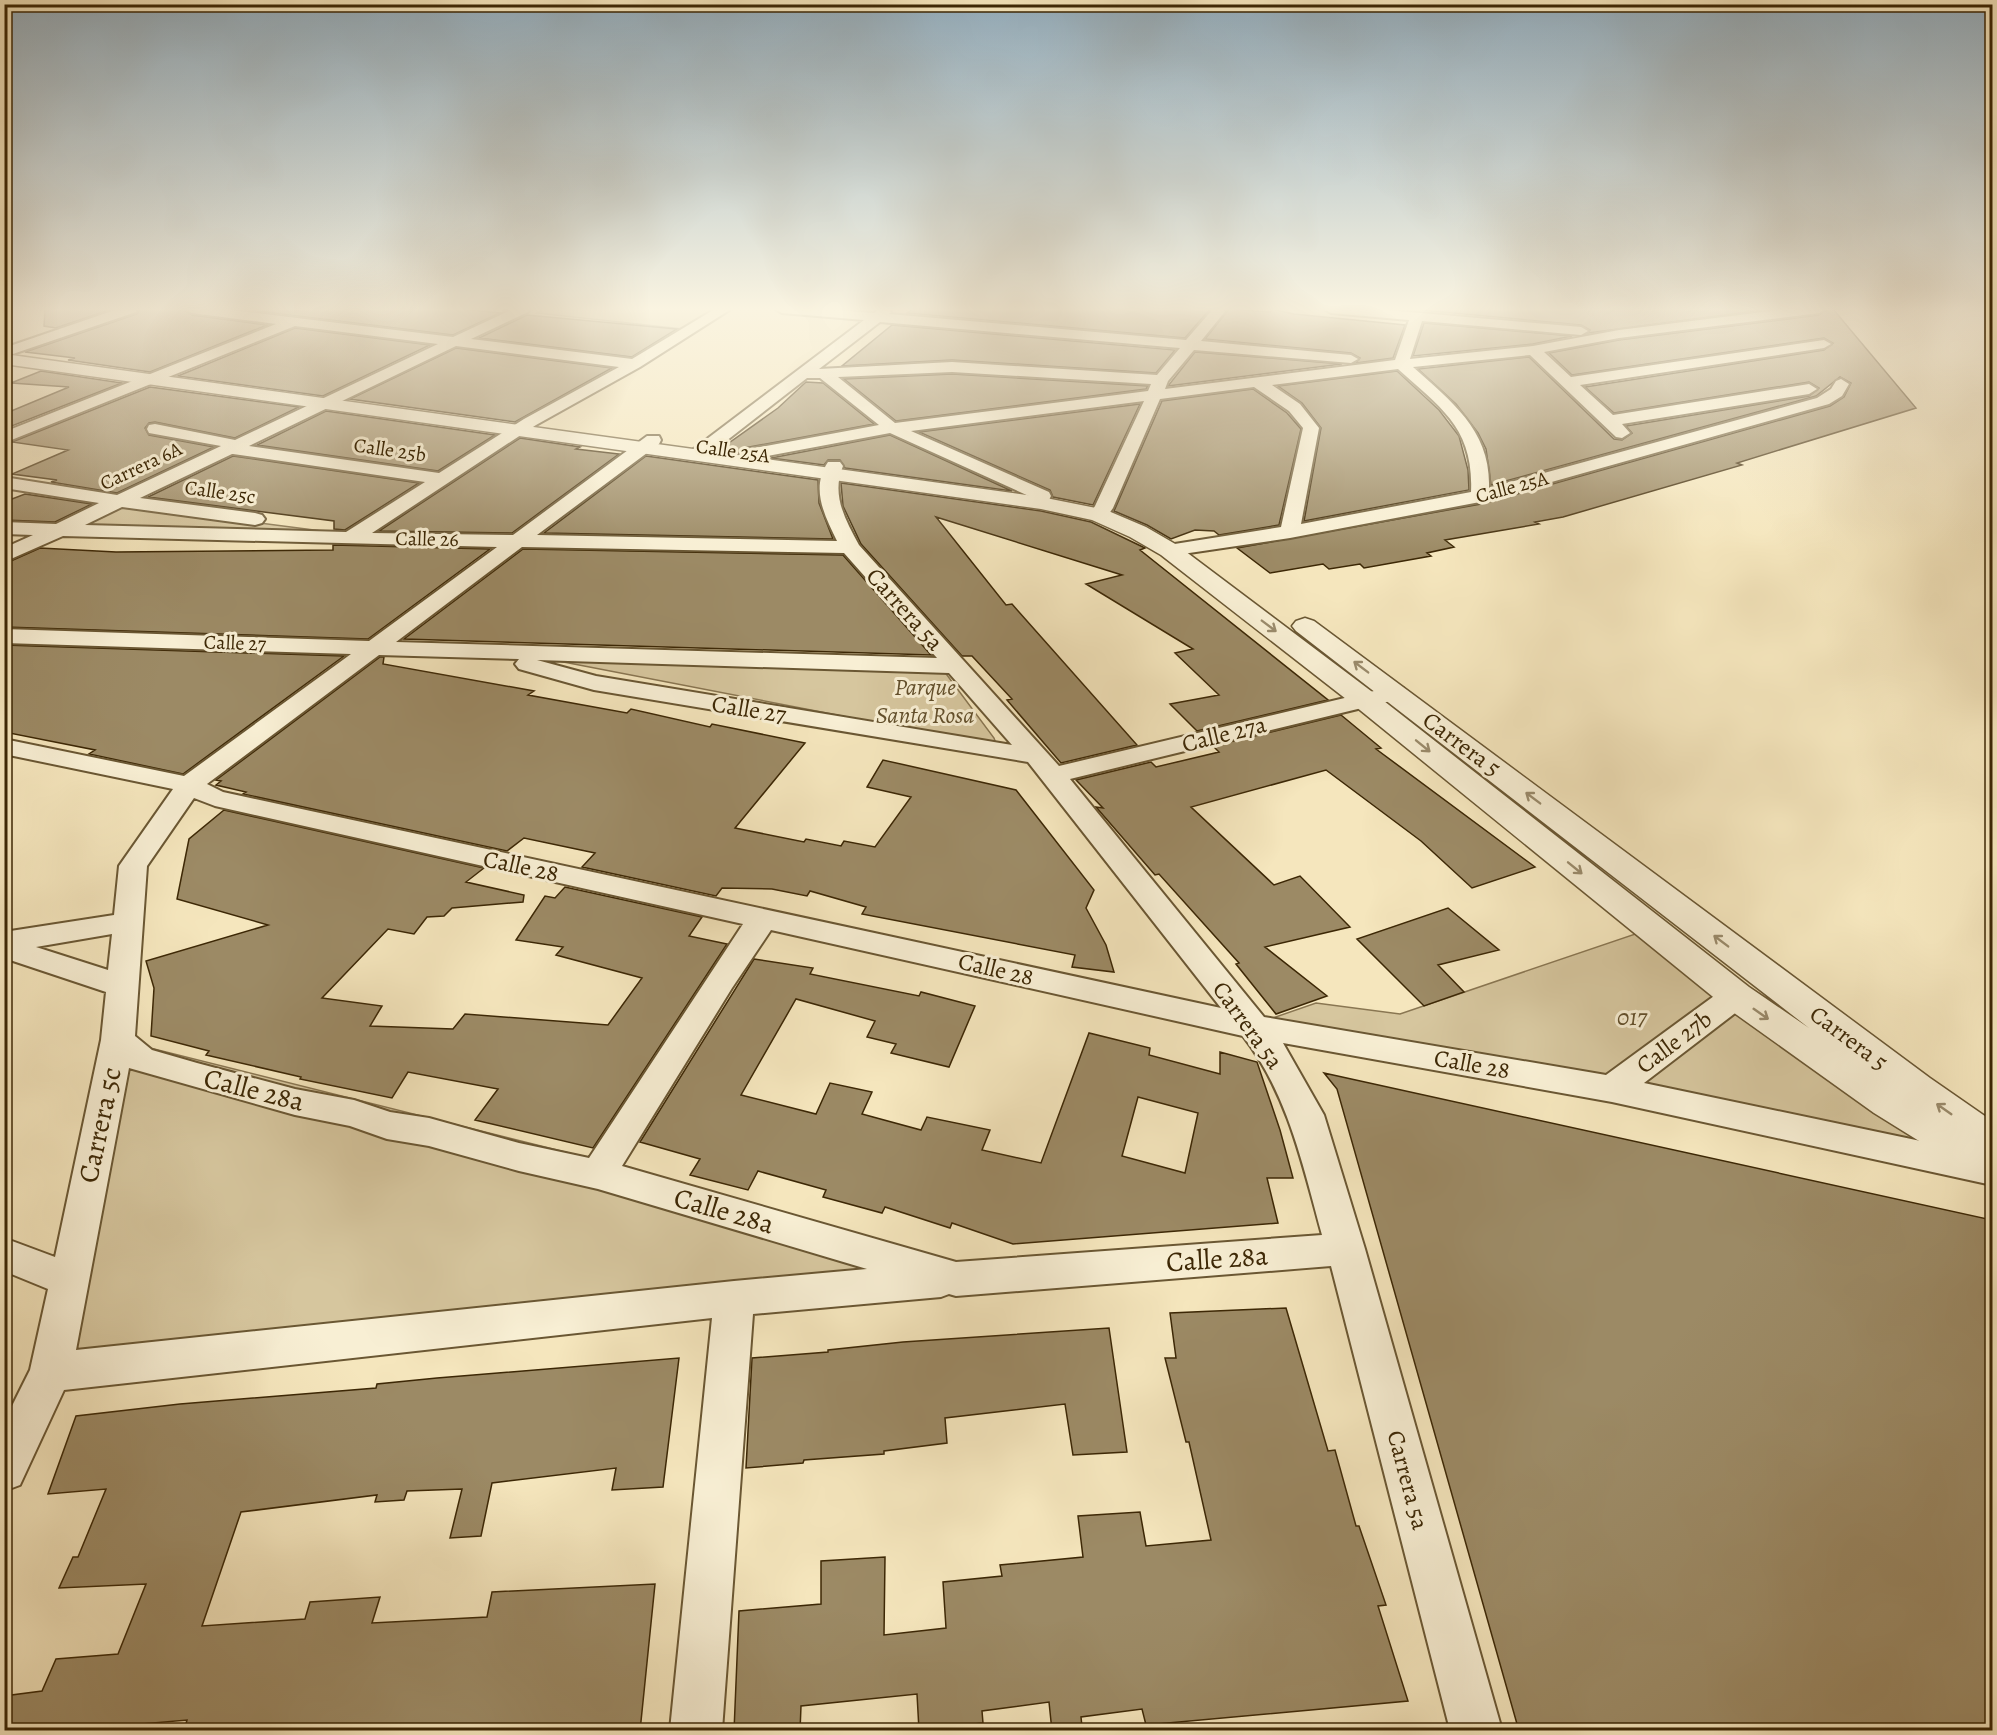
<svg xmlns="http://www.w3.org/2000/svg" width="1997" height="1735" viewBox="0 0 1997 1735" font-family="Alegreya,serif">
<rect width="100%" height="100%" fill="#f5e6bd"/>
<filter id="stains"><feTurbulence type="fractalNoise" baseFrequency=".00333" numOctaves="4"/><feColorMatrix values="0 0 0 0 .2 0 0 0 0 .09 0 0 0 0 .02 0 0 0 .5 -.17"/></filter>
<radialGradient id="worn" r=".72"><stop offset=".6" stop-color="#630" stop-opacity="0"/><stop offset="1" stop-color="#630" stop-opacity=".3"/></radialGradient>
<!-- green -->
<path fill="#d6c69e" stroke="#897652" stroke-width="1.5" d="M545,309h168l-30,20 -146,-16z
M120,505l225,29 -268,-8z
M548,659l396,12 50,67 3,8z
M1647,930l319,239 -699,-149 49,-17 84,11z
M118,1040l475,119 363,120 -905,93z"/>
<!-- building -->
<path fill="#9c8a65" stroke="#3c2705" stroke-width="1.5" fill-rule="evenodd" d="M45,309h67l-56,19 -12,-2z
M140,309h43l9,6 75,10 -117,47 -82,-12 7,-2 -50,-6 112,-38z
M240,309h221l39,4 -47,22z
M913,309h297l-25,29 -278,-25z
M1229,309l41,3 2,-3 22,5 111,11 -12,33 -37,5 4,-5 -9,-5 -146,-14z
M1410,309h361l-183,24 2,-3 -9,-5z
M1828,309h5l83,99 -179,55 5,2 -179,52 -28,5 4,2 -94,16 9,7 -27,6 4,3 -67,12 -4,-4 -31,5 -6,-5 -53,9 -33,-25 244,-44 349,-98 14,-9 7,-14 -11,-6 -24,19 -325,89 -5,-36 -8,-16 -22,-29 -38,-35 111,-12 85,82 8,1 10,-7 -6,-7 183,-30 10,-8 -10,-6 -195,31 -29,-26 239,-37 9,-7 -9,-5 -252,37 -23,-22 70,-13 200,-25z
M527,315l150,14 -45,28 -153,-19z
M1424,323l148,13 -39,8 -120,12z
M892,325l283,25 -19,23 -204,-13 -110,6z
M295,328l135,17 -107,51 -145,-20z
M456,348l156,20 -97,54 -165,-23z
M1195,352l147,12 -174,22z
M41,371l81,12 -118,46v-15l65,-27 -58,-4z
M1397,371l42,39 20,26 9,34 1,20 -165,31 17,-93 -19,-25 -24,-17z
M952,374l196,12 -2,3 -250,32 -52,-42z
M806,382l17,1 51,41 -130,24 -6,5 -19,-3 59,-42z
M150,387l149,20 -64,31 -80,-16 -6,1 -4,5 4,7 65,12 -97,46 -66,-11 6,-2 -45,-6 56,-24 -56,-8z
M1253,389l34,24 14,16 -22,96 -60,10 -5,-4 -19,-1 -24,9 -24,-14 -33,-14 48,-110z
M1140,404l-47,101 -40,-8 -3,-7 -131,-58z
M326,411l169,24 -57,36 -181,-26z
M890,435l122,56 -167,-23 -5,-8h-12l-4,5 -53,-7z
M520,438l60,9 -4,2 43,5 -107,79 -133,-2z
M233,456l186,27 -74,47 -11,-1v-8l-186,-24z
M646,456l172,24 1,23 14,36 -289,-6z
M841,483l200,28 50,11 54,26 -5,2 188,150 -131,31 -27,-27 49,-9 -44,-42 18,-4 -107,-65 36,-9 -186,-58 70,88 6,-1 125,141 -76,18 -54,-63 5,-1 -40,-43h-10l-101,-112 -18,-38z
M25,494l67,10 -37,18 -51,-2v-18z
M333,545l157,4 -122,90 -364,-12v-63l36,-16 76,4 217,-2z
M523,549l320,6 88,100 -527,-16z
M4,645l340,11 -161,118 -94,-20 6,-4 -91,-18z
M380,657h4l-1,7 151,27 -6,4 99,18 4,-4 79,18 2,-3 93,19 -70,85 69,14 2,-3 35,7 3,-5 31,6 36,-50 -44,-10 16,-27 133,30 78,100 -8,18 20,37 8,27 -42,-5 3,-12 -213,-41 4,-7 -56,-16 -3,5 -35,-7 -50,-1 -6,8 -134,-29 13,-14 -71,-15 -17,13 -264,-57 3,-2 -30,-7 5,-4 -5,-1z
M1341,715l40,33 -5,1 159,118 -63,21 -51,-47 -95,-71 -135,37 83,78 26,-9 50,51 -85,20 62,49 -51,18 -40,-50 3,-1 -80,-89 -4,1 -59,-68 7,1 -27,-28 75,-18 5,5 63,-15 -6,-6z
M224,810l260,58 -18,14 58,13 -1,7 -71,6 -8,8 -17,1 -13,17 -26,-5 -66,69 60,8 -12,20 83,3 12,-15 143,11 34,-47 -86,-23 7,-8 -47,-7 29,-44 10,2 10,-11 137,30 -13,19 38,8 -134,204 -118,-28 23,-31 -90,-17 -16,26 -92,-19 1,-2 -95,-22 3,-4 -58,-15 3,-48 -8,-27 122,-36 -91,-26 12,-60z
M1448,908l51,42 -61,15 26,27 -40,14 -67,-67z
M754,959l59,9 -3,6 109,22 2,-4 54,14 -26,61 -58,-14 5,-9 -29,-7 8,-16 -79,-22 -55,96 75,19 14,-31 42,9 -10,22 59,16 6,-13 63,13 -8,20 59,13 48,-130 61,15 -1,7 71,19v-22l37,10 23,68 13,48h-26l11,45 -265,21 -61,-21 -2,5 -65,-21 -3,6 -59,-16 3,-7 -68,-19 -10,19 -58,-15 10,-16 -60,-17zM1138,1097l60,16 -13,60 -63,-17z
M1324,1073l668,147v511h-473l-182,-642z
M1286,1308l42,143 7,-1 21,76h3l27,79 -8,1 30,95 -262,24 -4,-16 -61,8 1,10 -23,4h-7l-3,-29 -67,9 1,12 -64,7 -2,-36 -116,12 -1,25h-66l5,-120 82,-7v-43l64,-4 -1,78 62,-7 -3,-46 59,-6 -2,-11 83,-8 -5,-41 62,-4 6,34 65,-6 -22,-98h-3l-21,-84h11l-6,-45z
M1109,1328l18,124 -54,3 -8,-51 -120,14 2,25 -63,8v3l-80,6 -1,3 -57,5 6,-110 76,-6v-2l75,-8z
M679,1358l-16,129 -51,3 4,-22 -124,15 -11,53 -31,2 12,-49 -55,2 -3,9 -29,2 2,-7 -136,17 -39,114 103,-7 5,-17 70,-5 -8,26 115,-6 5,-25 163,-8 -15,147h-456l3,-11 -127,11h-56v-35l38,-5 14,-32 62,-5 28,-70 -87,4 14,-31h5l28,-68 -58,5 28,-78 104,-12 196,-16 1,-4 60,-6z"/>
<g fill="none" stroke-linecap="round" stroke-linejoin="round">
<defs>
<path id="minor" d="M118,309h20l-2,3 -132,45v-9z
M185,309h38l230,28 60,-28h17l-2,3 -57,27 161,20 83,-50h16l-91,58 -104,58 -164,108 141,2 134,-99h12l2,4 -2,4 -122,91 300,6c-12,-25 -27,-52 -9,-79h12l3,4c-12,29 2,53 16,79l200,221 336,-80 8,2 4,5 -4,5 -333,81 194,238 342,58 119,-87 11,-3 11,3 5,8 -5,8 -103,79 348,73v29l-380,-83 -329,-59 41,72 41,134 137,481h-52l-119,-464 -375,30 -7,-2 -8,3 -188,17 -31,416h-52l42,-412 -648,72 -44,95 -16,6v-69l26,-52 18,-81 -44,-18v-33l51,19 46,-217 5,-48 -102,-34v-26l110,-17 5,-49 54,-77 -169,-35v-15l180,37 167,-122 -347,-11v-14l365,12 128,-94 -434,-11 -59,26v-14l29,-13 -29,-1v-12l52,2 43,-21 -95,-15v-11l113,18 104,-49 -72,-13 -2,-4 2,-4 6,-1 80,16 203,-96 -143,-18 -291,117v-11l272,-108 -84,-11zM456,346l163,21 -95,52 -85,54 -190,-27zM232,454h1l192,28 -79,50 -261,-7 37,-18 133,18 7,-2 3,-4 -3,-4 -7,-2 -115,-15zM522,547l322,6 93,105 -541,-16zM379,655l140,4 -4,5 4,5 75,21 434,72 193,246 -998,-216 -16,-8zM537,660l412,13 63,72 -416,-69zM194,798l21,8 528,118 -154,234 -70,-15 -90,-25 -39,-6 -36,-12 -59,-11 -98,-26 -45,-13 -17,-14 12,-170zM771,930l472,106c45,58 60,130 79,199l-366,27 -334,-96 110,-178zM112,934l-4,36 -72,-23zM129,1068l166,47 55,11 37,13 42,7 90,25 79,18 269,80 -133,12 -658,69z
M775,309h51l48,4 5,-4h9l3,3 -2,2 297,26 27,-31h14l-26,32 150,14 7,4 -7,4 -157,-13 -26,31 -3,8 230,-29 14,-40 -78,-7 -7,-4h51l206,18 7,4 -7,4 -159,-14 -12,38 123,-13 86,-16 169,-21h38l-7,4 -200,25 -75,14 27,25 253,-37 7,4 -7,4 -244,37 33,30 196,-31 8,5 -8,5 -187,30 8,9 -8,5 -6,-1 -86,-82 -117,12c39,35 78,64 76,121l328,-90 14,-9 5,-8 5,-2 8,5 -7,12 -13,8 -349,98 -190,36 -121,18 -7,-2 -3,-4 3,-4 119,-19 22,-99 -14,-17 -35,-24 -94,12 -47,109c-6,9 -10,14 -22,11l-2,-4 6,-9 49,-105 -233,30 138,61 2,4 -2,4 -7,2 -152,-69 -134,25c-7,6 -11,9 -20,7l-3,-4 11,-11 135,-25 -59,-47h-13l-104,81h-12l-3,-4 3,-4 173,-131 -82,-7zM880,322l300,26 -23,27 -205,-13 -133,7zM1398,369c43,39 76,59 73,123l-170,32 18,-96 -19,-24 -28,-19zM952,372l199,12 -3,7 -253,32 -57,-46z"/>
<path id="tertiary" d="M4,354l1037,143 65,13 40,17 31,18 198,149 374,293 60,41 -513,-397 -4,-5 4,-5 9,-3 9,3 616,457 62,43v61l-15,-5 -103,-64 -151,-108 -368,-299 -194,-151 -31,-18 -38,-17 -51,-11 -1037,-145z"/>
</defs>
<!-- minor casing -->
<use href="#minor" stroke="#6a5733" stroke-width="4"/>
<!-- tertiary casing -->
<use href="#tertiary" stroke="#6a5733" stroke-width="3"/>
<!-- minor -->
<use href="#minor" fill="#f8efd4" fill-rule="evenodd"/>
<!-- tertiary -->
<use href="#tertiary" fill="#f8efd4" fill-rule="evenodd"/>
</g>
<!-- one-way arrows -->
<defs><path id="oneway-shaft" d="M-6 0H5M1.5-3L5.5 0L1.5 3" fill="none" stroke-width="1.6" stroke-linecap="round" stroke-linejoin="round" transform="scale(1.5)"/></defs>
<g stroke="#9a8b6c">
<use href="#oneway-shaft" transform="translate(1269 626) rotate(37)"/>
<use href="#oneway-shaft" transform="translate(1361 667) rotate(-143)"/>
<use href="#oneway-shaft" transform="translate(1423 746) rotate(39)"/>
<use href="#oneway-shaft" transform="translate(1533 798) rotate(-143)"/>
<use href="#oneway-shaft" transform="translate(1575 868) rotate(39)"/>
<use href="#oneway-shaft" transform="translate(1721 941) rotate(-143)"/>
<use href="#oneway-shaft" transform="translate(1761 1014) rotate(35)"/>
<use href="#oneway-shaft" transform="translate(1944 1109) rotate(-145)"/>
</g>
<!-- sky -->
<linearGradient id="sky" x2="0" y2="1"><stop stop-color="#94aebe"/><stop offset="0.56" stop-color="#faf4e1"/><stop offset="1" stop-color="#faf4e1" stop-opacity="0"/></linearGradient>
<rect width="1997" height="552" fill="url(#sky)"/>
<g text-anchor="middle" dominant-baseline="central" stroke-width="6" stroke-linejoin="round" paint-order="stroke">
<!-- far-street labels -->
<g font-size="20" fill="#3c2705" stroke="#f8efd4">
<text transform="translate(390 450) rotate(8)">Calle 25b</text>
<text transform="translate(733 451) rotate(8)">Calle 25A</text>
<text transform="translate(141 466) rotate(-25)">Carrera 6A</text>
<text transform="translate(1512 487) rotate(-15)">Calle 25A</text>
<text transform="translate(220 492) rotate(8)">Calle 25c</text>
<text transform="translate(427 539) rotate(1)">Calle 26</text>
<text transform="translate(235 643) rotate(2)">Calle 27</text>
</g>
<!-- street labels -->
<g font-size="24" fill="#3c2705" stroke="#f8efd4">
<text transform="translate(905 609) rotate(48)">Carrera 5a</text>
<text transform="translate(749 709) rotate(9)">Calle 27</text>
<text transform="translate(1224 734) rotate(-14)">Calle 27a</text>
<text transform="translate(1462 744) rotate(37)">Carrera 5</text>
<text transform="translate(521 866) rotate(12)">Calle 28</text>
<text transform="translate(996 969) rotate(13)">Calle 28</text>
<text transform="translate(1248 1025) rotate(54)">Carrera 5a</text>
<text transform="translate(1849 1038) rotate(37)">Carrera 5</text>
<text transform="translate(1674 1042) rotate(-37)">Calle 27b</text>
<text transform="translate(1472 1064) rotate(10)">Calle 28</text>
<text transform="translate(1408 1480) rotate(75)">Carrera 5a</text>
</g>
<!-- park labels -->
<g font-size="24" font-style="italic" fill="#624f2b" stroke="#f8efd4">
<text x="925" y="687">Parque<tspan x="925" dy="28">Santa Rosa</tspan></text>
<text x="1632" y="1017">017</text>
</g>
<!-- near-street labels -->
<g font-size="28" fill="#3c2705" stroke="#f8efd4">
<text transform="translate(254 1090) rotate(14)">Calle 28a</text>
<text transform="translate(100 1125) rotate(-78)">Carrera 5c</text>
<text transform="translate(724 1211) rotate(16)">Calle 28a</text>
<text transform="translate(1217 1259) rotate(-4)">Calle 28a</text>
</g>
</g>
<!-- margin -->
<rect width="1997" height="1735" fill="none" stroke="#f5e6bd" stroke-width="24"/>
<rect x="6" y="6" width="1985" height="1723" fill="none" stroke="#3c2705" stroke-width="3"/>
<rect x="12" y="12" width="1973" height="1711" fill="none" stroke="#3c2705" stroke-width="1.5"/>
<rect width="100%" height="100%" filter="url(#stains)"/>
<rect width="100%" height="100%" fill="url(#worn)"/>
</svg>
